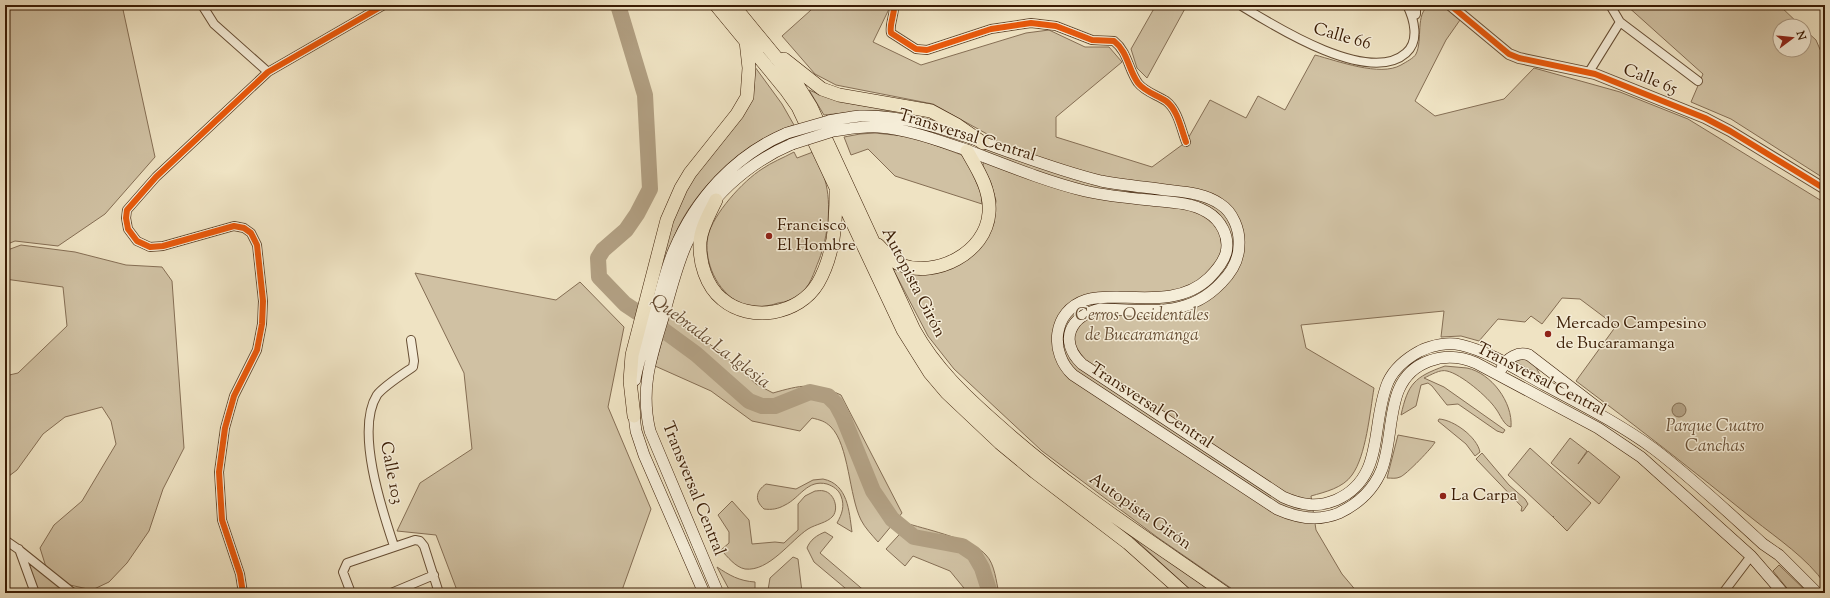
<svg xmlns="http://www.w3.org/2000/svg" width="1830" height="598" viewBox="0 0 1830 598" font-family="'Sorts Mill Goudy',serif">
<rect width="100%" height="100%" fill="#efe3c3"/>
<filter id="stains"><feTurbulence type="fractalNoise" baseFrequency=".005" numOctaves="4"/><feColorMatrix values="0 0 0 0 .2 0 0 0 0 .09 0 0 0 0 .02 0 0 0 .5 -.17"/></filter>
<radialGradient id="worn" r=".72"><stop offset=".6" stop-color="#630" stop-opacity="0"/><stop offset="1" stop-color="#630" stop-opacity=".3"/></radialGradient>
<!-- green -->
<path fill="#d0c1a3" stroke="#856e54" d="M5,5h117l33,152 -50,57 -47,32 -43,-5 -10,4z
M809,5h79l1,4 -16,33 48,23 105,-32 23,-3 36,17h24l13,15 -66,55v20l96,30 34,-25 24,-42 36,18 12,-22 27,14 30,-55c23,6 65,22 86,10 5,-3 13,-7 15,-11 7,-14 -1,-41 13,-48 13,-5 22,7 31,14l-14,20 -31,61 20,15 69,-17 30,-31 86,24 68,27 137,84v381c-18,-26 -47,-45 -72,-65 -58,-47 -117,-93 -177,-138l40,-55 -36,-27 -18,-1 -20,26 -11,-8 -6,6 -27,-3 -19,22 -18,-5 -20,1 3,-26 -143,14 5,23 68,40c-4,24 -8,68 -22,87 -9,13 -27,17 -41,21l5,34 26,44 16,19h-120l-81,-56 -115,-86 -88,-82 -26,-33 -35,-67 26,6 21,-3 53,-50 3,-21 -5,-18 -8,-17 4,-32 -54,-30 -97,-19 -21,-11 -33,-38 29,-26z
M1156,5h31l-40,73 -10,-10 -6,-19z
M1626,5h153l22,21h-21v24h24v-21l12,11 9,21v118l-94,-60 -40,-17 12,-28z
M755,67l27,37 12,21c-46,15 -95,59 -116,103 -11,24 -18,50 -25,75l16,-69 10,-32 11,-21 60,-78 4,-16z
M809,90c33,15 64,17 99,21h-43l-41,4z
M875,133l38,4 49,18 8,13 11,25 1,11 -87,-28 -27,-27 -17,6 -7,-18 16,-3z
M794,152l3,6 16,-6c4,9 9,18 12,28 7,25 3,56 -6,80 -5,12 -9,28 -21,36 -5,4 -13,6 -20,7 -11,4 -27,5 -38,0 -23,-11 -37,-42 -32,-67 5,-22 35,-55 54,-67 10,-7 21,-11 32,-17z
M21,245l54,7 51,13 36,2 10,14 12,167 -21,41 -14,42 -22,32 -18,19 -17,8 -22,-5 -24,-18 -6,-19 14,-23 28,-24 34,-57 -5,-23 -9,-14 -37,10 -22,17 -26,36 -12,9v-103l13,-3 49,-47 -4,-39 -58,-8v-28z
M415,273l141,27 24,-18 44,45 -16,80 43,102 -30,84h-163l-22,-58 -39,-4 23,-48 52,-34 -8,-76z
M669,316l52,36 35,32 17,9c28,-8 40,-11 68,2l61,118 -24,29c-6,-7 -13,-14 -17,-22 -12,-24 -12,-75 -30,-93 -6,-6 -11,-7 -19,-9l-12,13 -48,-10 -41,-30 -56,-25z
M1526,358l8,5 7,14 -28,-15z
M1445,366c7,1 15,1 22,2 24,5 46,34 44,59 -7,-1 -11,-13 -15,-18 -8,-12 -35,-35 -49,-38 -7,-2 -16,4 -23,7l20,9 61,43 -2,3 -6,-2 -39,-27 -11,1 -15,-19 -4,-3 -7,2 -5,21 -15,9c7,-31 13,-38 44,-49z
M1439,419c15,1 38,18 41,33l-5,4 -9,-12 -28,-23z
M1398,435l37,7c-1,4 -30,34 -35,35 -4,2 -8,1 -13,1z
M1570,438l17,13 -9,13 10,-13 32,26 -21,27 -48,-41z
M1530,448l61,55 -24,28 -14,-14 1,-1 -1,1 -45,-42z
M1482,453l27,32 16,14 3,5 -5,7h-2l1,-4 -46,-48z
M823,479c25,5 26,32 29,53l-15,-9c5,-9 8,-17 4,-27 -2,-6 -8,-10 -14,-12 -20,-5 -27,14 -42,21 -7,4 -13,5 -21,4 -10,-9 -8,-18 2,-25l30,5 17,-9z
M815,491c2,0 6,-1 9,0 10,2 15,17 9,25 -6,7 -17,8 -25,13 -17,11 -39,43 -63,40 -10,-2 -17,-12 -24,-19l8,-7v-11l-11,-17 14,-14 17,19 3,24 23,-2 9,1 14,-13v-26l7,-8z
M909,524c20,6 64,16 77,31 9,9 10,27 13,38h-31l-18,-22 -37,-15 -8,10 -19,-17z
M825,532l8,5 -13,16 47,40h-16l-37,-31 -7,-14c3,-8 10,-13 18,-16z
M1127,532l87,61h-20z
M20,556l16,9 33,28h-34z
M793,557l5,2 4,33 -32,1 -2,-3 2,-12z
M1779,565l29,28h-17l-18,-22z
M717,567c12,8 22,14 38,15v11h-24z"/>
<!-- water -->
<path fill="#b19f82" stroke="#816b50" d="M1672 410a7 7 0 1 1 14 0a7 7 0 1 1-14 0Z"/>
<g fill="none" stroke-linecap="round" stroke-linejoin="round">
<!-- river -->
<path stroke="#b19f82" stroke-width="16" d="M618,5l27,90 5,94 -13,25 -11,16 -23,20 -5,8 1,19 26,27 30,20 41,30 53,47 13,5h13l35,-14 18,4 8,8 7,13 30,74 19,28 22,18 48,9 12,8 8,14 8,25"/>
<defs>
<path id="minor" d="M202,5l12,19 54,48
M894,5c1,10 -5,18 -3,28l25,16 11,1 64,-21 40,-6 25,3 36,14 22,1c14,11 14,28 24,42 7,9 19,12 28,18 12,9 15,28 20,41
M1240,5c34,21 129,81 166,48 14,-12 8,-34 1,-48
M1610,5l10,17 78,59
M1589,72l31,-50
M5,540l13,9 55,44
M394,546c-12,-36 -39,-116 -17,-151 7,-9 26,-21 36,-28l1,-6 -3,-21
M19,549l16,44
M243,593l-3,-19 -18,-54 -3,-48 6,-44 9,-32 23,-46 5,-26 1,-23 -6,-56 -6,-12 -7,-5 -10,-2 -71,20 -13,1 -13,-6 -9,-12 -2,-11 1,-8 29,-33 112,-105 116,-67
M351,593l-8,-21 4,-9 68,-23 5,1 4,5 15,47
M391,593l43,-18
M1723,593l28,-37"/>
<path id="tertiary" d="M1450,5l59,49 10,4 76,16 110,44 25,13 95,58
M1415,14v-9"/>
<path id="secondary" d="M829,121c10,-2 21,-4 31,-5 43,-1 82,12 122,26 39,14 78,29 119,39 21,4 43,6 65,9 18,2 39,3 54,14 13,8 20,26 19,41 0,15 -7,27 -18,38 -34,36 -76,27 -120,26 -31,6 -43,32 -19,55l201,133c18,8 34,11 53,3 50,-22 34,-76 52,-118 6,-13 19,-24 32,-31 12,-6 28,-9 41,-6 30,7 58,26 84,40 37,20 75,39 109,64 38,29 74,63 109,95l16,11 38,38
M833,131c15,-2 30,-5 45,-4 28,2 56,12 83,21 40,15 83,33 124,43 22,5 43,7 65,9 19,2 40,2 57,12 14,8 23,25 19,41 -3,10 -10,18 -17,25 -25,24 -60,20 -92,19 -10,0 -21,0 -31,3 -34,11 -37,53 -13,75l204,134c20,9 41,13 62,4 19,-9 35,-24 43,-44 14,-38 1,-91 47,-108 16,-6 31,-5 47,2l122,65 43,29 110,99 32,37
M1502,368c5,-10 16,-17 27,-13l69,53
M635,380c4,-24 14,-48 21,-72 6,-20 10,-40 18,-58 22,-52 61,-95 113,-117
M633,408l3,23 8,24 60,138
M718,593l-68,-162c-10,-42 1,-74 13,-113 7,-25 13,-50 23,-73 20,-45 61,-82 106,-101"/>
<path id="trunk" d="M716,5l70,85 12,17 105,223 27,43 17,20 53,50 35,29 93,71 56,50
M733,5l60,73 18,29 103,223c21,38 52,67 84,95 70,63 150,114 227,168
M784,59l38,30 17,6 92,16 26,14 26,18
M716,200c-6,13 -15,27 -16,42 -1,20 6,44 22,57 28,24 77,16 96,-16 16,-28 18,-59 18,-91
M878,245c7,7 13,16 23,20 35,13 85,-12 88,-52 2,-23 -11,-43 -22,-62
M634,416l-4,-35 2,-26 35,-135 14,-32 9,-15 47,-59 10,-17 2,-29 -3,-27"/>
</defs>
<!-- minor casing -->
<use href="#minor" stroke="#674e34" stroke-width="10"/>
<!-- tertiary casing -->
<use href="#tertiary" stroke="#674e34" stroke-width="12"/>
<!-- secondary casing -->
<use href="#secondary" stroke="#3a1c04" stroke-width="12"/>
<!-- trunk casing -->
<use href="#trunk" stroke="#3a1c04" stroke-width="14"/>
<!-- minor -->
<use href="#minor" stroke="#f5edd8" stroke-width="8"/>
<!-- tertiary -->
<use href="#tertiary" stroke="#f5edd8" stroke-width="10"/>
<!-- secondary -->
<use href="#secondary" stroke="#f5edd8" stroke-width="11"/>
<!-- trunk -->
<use href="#trunk" stroke="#efe3c3" stroke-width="13"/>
<defs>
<path id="secondary-bridge" d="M787,133l42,-12
M792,144l41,-13"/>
</defs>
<!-- secondary-bridge casing -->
<use href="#secondary-bridge" stroke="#3a1c04" stroke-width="12" stroke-linecap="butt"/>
<!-- secondary-bridge -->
<use href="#secondary-bridge" stroke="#f5edd8" stroke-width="11"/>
<defs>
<path id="cycleway" d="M894,5c1,10 -5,18 -3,28l25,16 11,1 64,-21 40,-6 25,3 36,14 22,1c14,11 14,28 24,42 7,9 19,12 28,18 12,9 15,28 20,41
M1450,5l59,49 10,4 76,16 110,44 25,13 95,58
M243,593l-3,-19 -18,-54 -3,-48 6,-44 9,-32 23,-46 5,-26 1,-23 -6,-56 -6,-12 -7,-5 -10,-2 -71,20 -13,1 -13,-6 -9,-12 -2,-11 1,-8 29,-33 112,-105 116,-67"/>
</defs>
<!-- cycleway casing -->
<use href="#cycleway" stroke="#f5edd8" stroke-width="8"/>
<!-- cycleway -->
<use href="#cycleway" stroke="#e8590c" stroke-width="6"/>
</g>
<!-- markers -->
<g fill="#8f2418" stroke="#f5edd8" stroke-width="1.5">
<circle cx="769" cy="236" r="4"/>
<circle cx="1548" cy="334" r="4"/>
<circle cx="1443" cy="496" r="4"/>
</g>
<g text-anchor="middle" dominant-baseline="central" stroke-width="3" stroke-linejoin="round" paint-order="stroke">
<!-- street labels -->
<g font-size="17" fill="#3a1c04" stroke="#f5edd8">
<text transform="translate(1342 37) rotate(16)">Calle 66</text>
<text transform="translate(1650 80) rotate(22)">Calle 65</text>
<text transform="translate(967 136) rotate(17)">Transversal Central</text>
<text transform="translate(913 283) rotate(63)">Autopista Girón</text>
<text transform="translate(1541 380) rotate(27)">Transversal Central</text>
<text transform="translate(1151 406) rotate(33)">Transversal Central</text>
<text transform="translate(391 473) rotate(79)">Calle 103</text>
<text transform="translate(693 489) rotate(68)">Transversal Central</text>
<text transform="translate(1140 512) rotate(35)">Autopista Girón</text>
</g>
<!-- poi labels -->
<g font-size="17" fill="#3a1c04" stroke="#f5edd8" text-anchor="start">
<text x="777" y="226">Francisco<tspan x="777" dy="20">El Hombre</tspan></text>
<text x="1556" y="324">Mercado Campesino<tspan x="1556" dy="20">de Bucaramanga</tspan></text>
<text x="1451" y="496">La Carpa</text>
</g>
<!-- park labels -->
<g font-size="17" font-style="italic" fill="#674e34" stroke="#f5edd8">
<text x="1142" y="316">Cerros Occidentales<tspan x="1142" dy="20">de Bucaramanga</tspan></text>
<text x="1715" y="427">Parque Cuatro<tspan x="1715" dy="20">Canchas</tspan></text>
</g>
<!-- water labels -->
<g font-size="18" font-style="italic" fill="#644a30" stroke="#f5edd8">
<text transform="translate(710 342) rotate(37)">Quebrada La Iglesia</text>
</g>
</g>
<!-- margin -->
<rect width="1830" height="598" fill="none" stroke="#efe3c3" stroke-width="20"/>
<rect x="6" y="6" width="1818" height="586" fill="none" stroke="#3a1c04" stroke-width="2"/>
<rect x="10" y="10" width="1810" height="578" fill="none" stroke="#3a1c04"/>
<!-- north arrow -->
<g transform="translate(1792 38) rotate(74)"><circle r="19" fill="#f5edd8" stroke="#aa9983"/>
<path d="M0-3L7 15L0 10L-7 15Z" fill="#8f2418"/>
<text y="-6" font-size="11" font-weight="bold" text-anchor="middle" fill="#3a1c04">N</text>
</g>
<rect width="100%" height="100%" filter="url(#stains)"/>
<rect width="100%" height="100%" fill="url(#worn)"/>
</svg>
